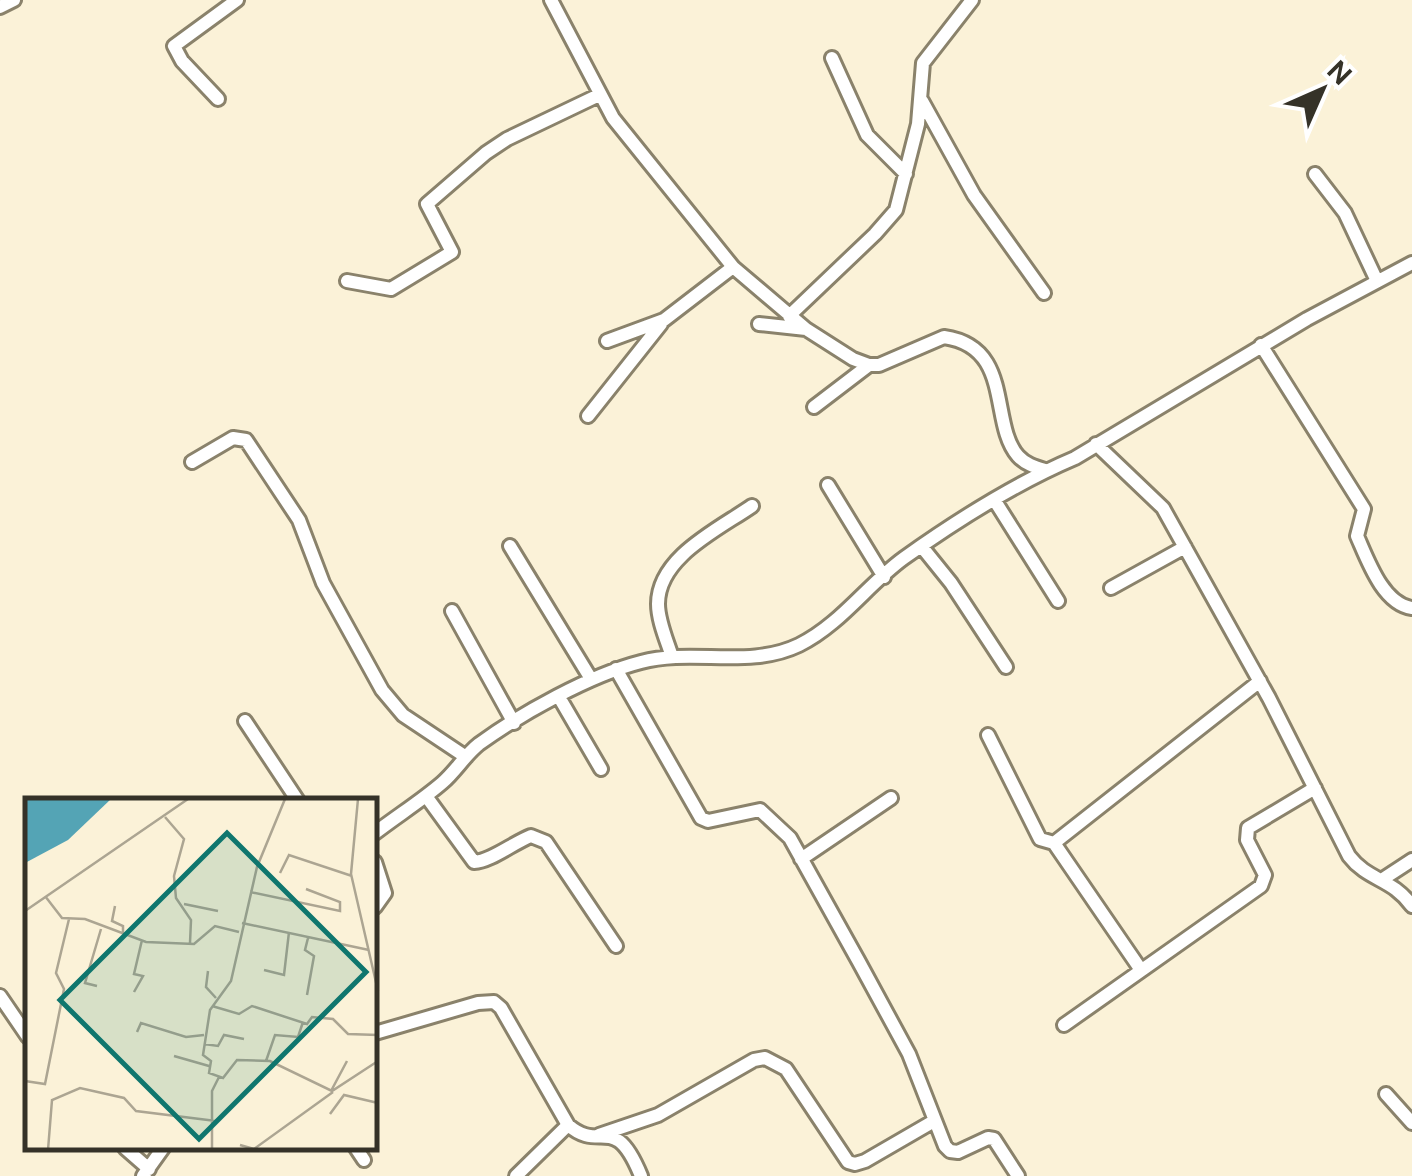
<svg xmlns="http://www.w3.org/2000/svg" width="1412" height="1176" viewBox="0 0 1412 1176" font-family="'DM Sans',sans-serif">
<rect width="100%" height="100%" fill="#fbf2d8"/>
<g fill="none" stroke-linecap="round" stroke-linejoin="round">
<defs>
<path id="street" d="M551,0l62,118 120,149 73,62 47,30 16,6h10l65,-28c70,10 45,86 74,119 7,8 17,11 27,14
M0,7l14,-7
M832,58l35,77 39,39
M218,99l-36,-38 -8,-15 63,-46
M922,101l52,94 70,98
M1315,174l30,39 32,68
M347,281l44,8 61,-37 -25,-48 59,-51 21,-14 92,-44
M789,316l86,-82 21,-24 22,-86 5,-61 49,-63
M759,324l47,5
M607,341l57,-21 69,-53
M1261,345l103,164 -7,27c11,25 26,68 55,72
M814,407l55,-42
M588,416l73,-92
M1096,444l67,64 106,190 80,158c19,25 43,22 63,50
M192,462l41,-24 13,2 53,80 24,63 59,107 21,25 63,42
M828,485l56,92
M995,501l63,100
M510,546l81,133
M922,547l29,36 55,84
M1111,588l74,-41
M452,611l62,112
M672,657c-5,-16 -14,-36 -14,-53 0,-47 61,-75 94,-98
M616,669l85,149 7,3 52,-11 30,28 69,124 50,92 36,92 5,5 8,1 30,-14 6,1 24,37
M559,697l42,72
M245,721l53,80
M988,735l52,104 14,4 206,-162
M426,796l48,66c17,-1 39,-19 57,-26l15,6 70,104
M375,833c22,-17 46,-32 67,-50 14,-12 23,-28 37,-39 43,-31 111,-69 162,-82 52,-14 108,7 158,-17 41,-20 69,-61 105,-87 52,-37 112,-75 171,-100l232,-139 105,-56
M1054,843l87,127
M801,859l90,-61
M375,862l10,31 -10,14
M1383,879l29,-19
M0,996l28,41
M1064,1025l197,-139 4,-11 -18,-35 1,-12 67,-40
M375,1033l103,-30 16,-1 7,6 67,117c33,29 46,-15 73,51
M1386,1094l26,29
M599,1135l59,-20 96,-55 11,-2 21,11 62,93 7,2 10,-3 69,-40
M125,1148l24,21
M356,1148l8,12
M143,1176l20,-28
M516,1176l52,-51"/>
</defs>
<!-- street casing -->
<use href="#street" stroke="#8a826b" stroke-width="18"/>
<!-- street -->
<use href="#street" stroke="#fff" stroke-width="12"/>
</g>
<!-- overview -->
<g transform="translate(25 798)">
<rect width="352" height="352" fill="#fbf2d8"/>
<path d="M0,1h86l-43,41 -43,23z" fill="#54a4b5"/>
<path fill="none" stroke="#aca592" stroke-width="2.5" d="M260,1l-28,68 -26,114 -21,29 -7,45 8,6 -2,12 14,5 14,-18 33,1 62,30 46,-30M333,1l-7,75 27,117M140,19l19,22 -10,37 2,22 15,22 -1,23M255,75l9,-18 63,21M225,94l90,19v-9l-34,-13M20,98l17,22 23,1 61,23 48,2 21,-18 24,6M159,106l34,7M90,108l-3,15 11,5v8M0,113l163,-112M217,125l127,27M239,172l20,5 5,-43M183,173l-2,16 10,11M72,188l-12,-3 16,-54M109,194l9,-16 -9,-2 8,-34M282,197l7,-39 -9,-6 3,-12M187,208l27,8 13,-8 55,18 5,-7 21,2 15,15 30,1M112,234l4,-9 45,14 18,-2M179,246l14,2 6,-11 20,4M149,258l35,10M241,263l9,-26 23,2 5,-15M0,283l20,3 19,-95 -8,-16 13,-54M306,293l16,-30M305,316l14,-19 34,8M215,347l14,4 79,-57M23,352l4,-50 28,-12 44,10 12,13 80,10M187,352v-59l7,-14"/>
<path fill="#0f766e" fill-opacity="0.15" stroke="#0f766e" stroke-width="5" d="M202,35l139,139 -167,167 -139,-139z"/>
<rect width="352" height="352" fill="none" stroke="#353228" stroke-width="5"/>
</g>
<!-- north arrow -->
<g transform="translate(1322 90) rotate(45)" stroke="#ffffff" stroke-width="8" paint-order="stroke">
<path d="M0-8L18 38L0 25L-18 38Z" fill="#353228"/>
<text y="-15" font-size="28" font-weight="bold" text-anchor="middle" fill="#353228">N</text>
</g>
</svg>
